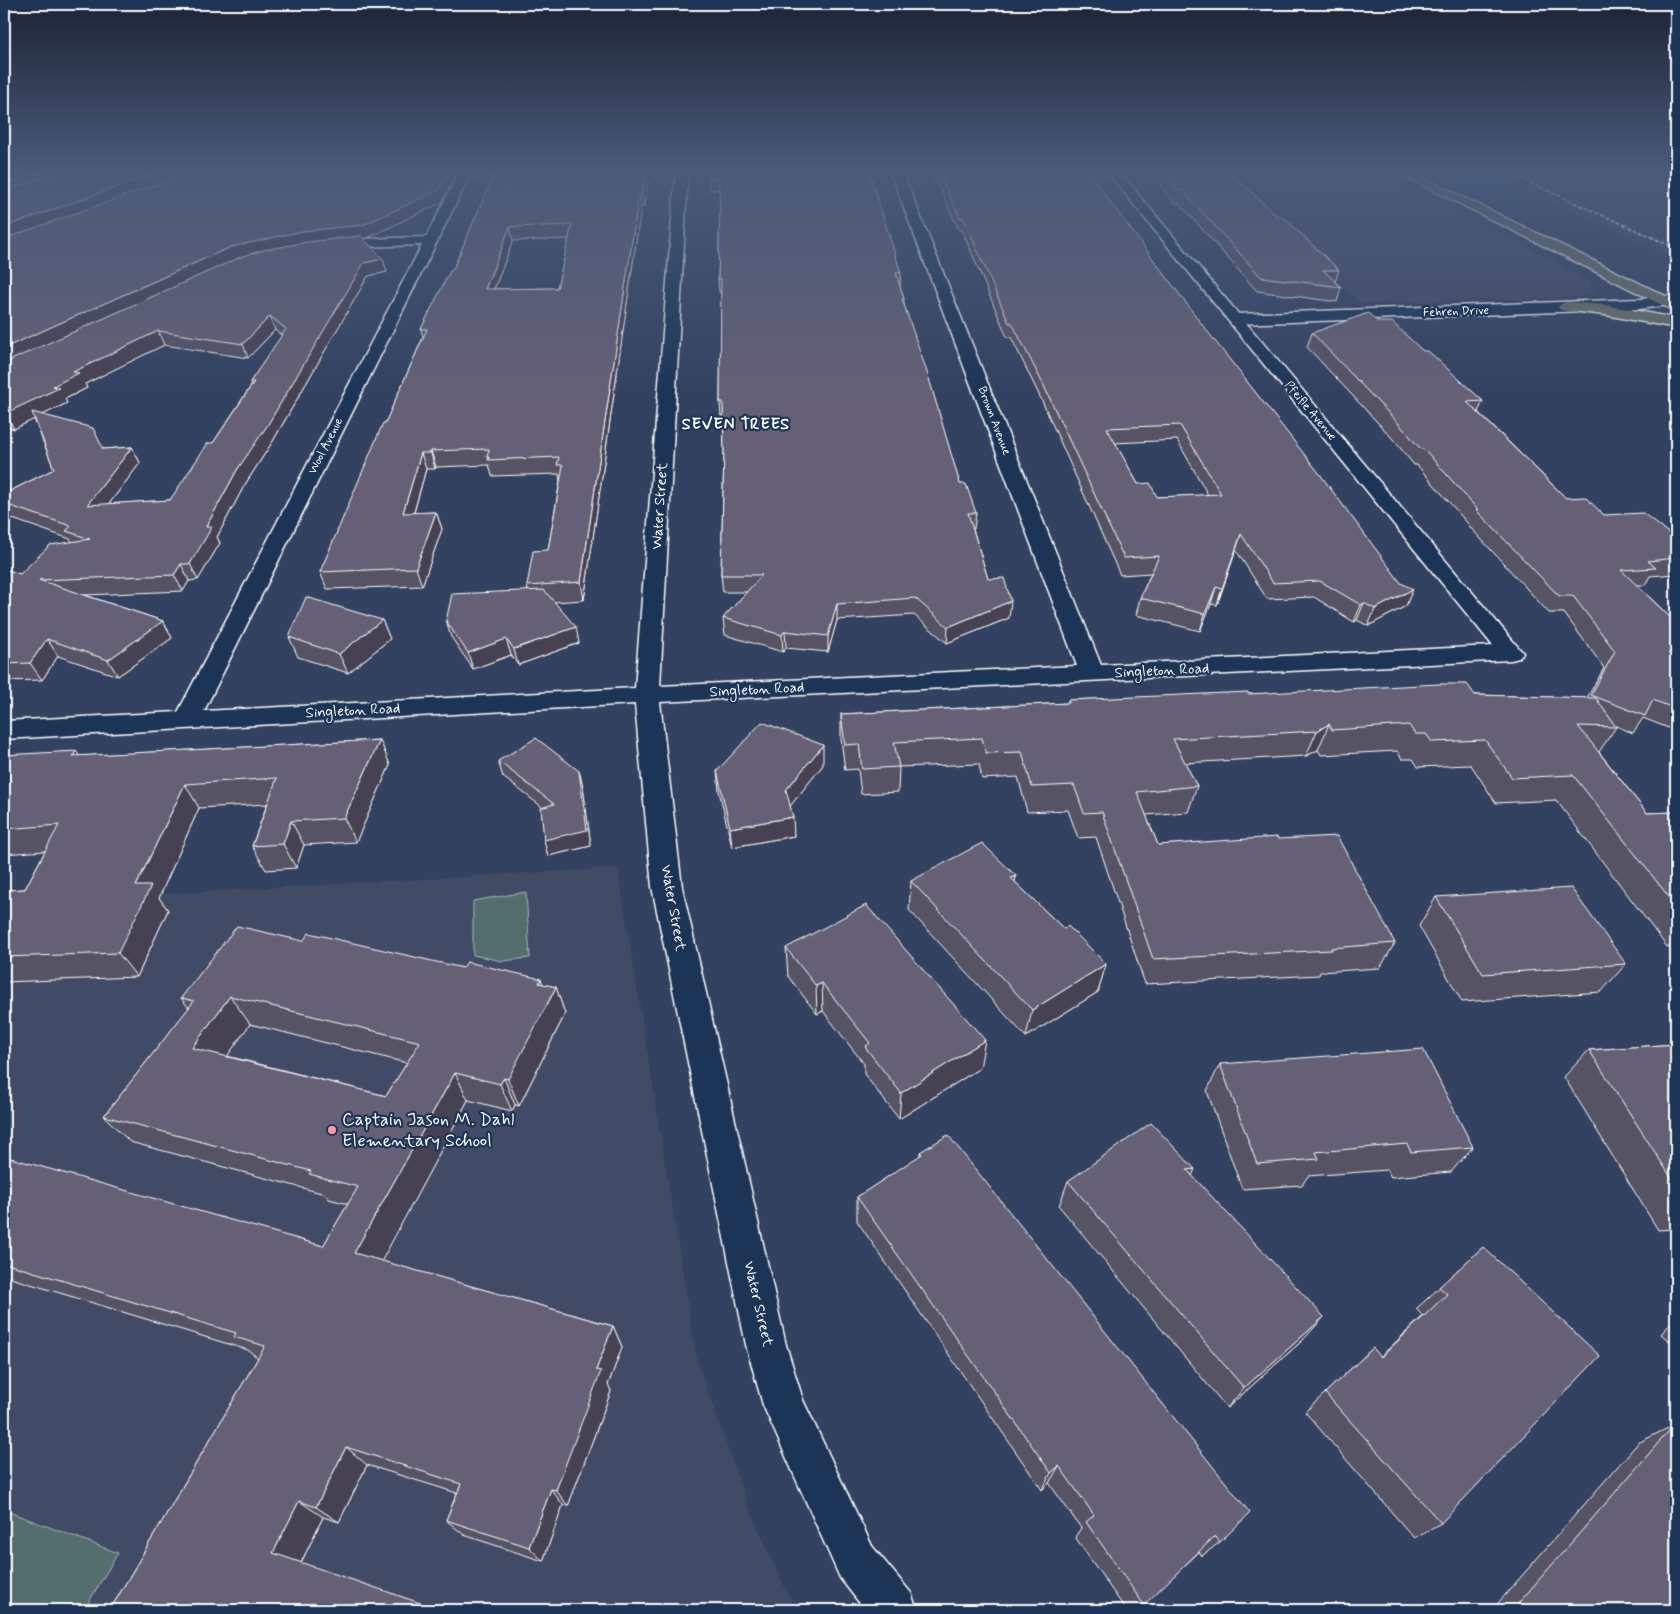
<svg xmlns="http://www.w3.org/2000/svg" width="1680" height="1614" viewBox="0 0 1680 1614" font-family="Mynerve,sans-serif">
<rect width="100%" height="100%" fill="#334260"/>
<filter id="ink" filterUnits="userSpaceOnUse"><feTurbulence type="fractalNoise" baseFrequency=".02" numOctaves="2"/><feDisplacementMap in="SourceGraphic" scale="10" xChannelSelector="R" yChannelSelector="G"/><feConvolveMatrix kernelMatrix="1 2 1 2 8 2 1 2 1" color-interpolation-filters="sRGB"/></filter>
<g filter="url(#ink)">
<!-- built -->
<path fill="#424b66" d="M1218,168h150l183,90 38,24 6,10 -16,5 -218,7z
M1481,168h195v90l-109,-49z
M618,868l78,489 50,144 49,109h-791v-707z"/>
<!-- green -->
<path fill="#526e6c" stroke="#a8b6b6" d="M526,892l4,66 -28,3 -29,-6v-54z
M9,1512l109,41 -34,57h-80v-90z"/>
<g fill="none" stroke-linecap="round" stroke-linejoin="round">
<defs>
<path id="minor" d="M130,168h27l62,8 6,4c-9,9 -74,-6 -89,-8z
M462,168h12l-1,2 59,-2 6,4 -6,4 -63,1 -265,534 431,-23 41,-520h12l-28,518 417,-20 -188,-498h12l200,497 392,-19 -389,-478h12l407,485 -4,5 -8,2 -851,42 22,185 104,458 17,55 69,146 39,47 6,17h-52l-25,-32 -77,-173 -17,-60 -94,-458 -17,-183 -631,35v-18l174,-9 244,-467 -93,3 -7,-4 7,-4 97,-3 31,-60h-11l-2,-3 2,-3 15,-1z"/>
<path id="tertiary" d="M1676,295v9l-36,5 -405,15 -5,-2 -3,-3 3,-3 5,-2 405,-15z"/>
<path id="primary" d="M1388,168h15l273,133v11z
M1566,302l39,3 71,13v10l-71,-13 -44,-5 -3,-3 3,-3z"/>
<path id="trunk" d="M55,168h17l-2,3 -66,22v-8z"/>
</defs>
<!-- minor casing -->
<use href="#minor" stroke="#fff" stroke-width="3"/>
<!-- tertiary casing -->
<use href="#tertiary" stroke="#fff" stroke-width="3"/>
<!-- primary casing -->
<use href="#primary" stroke="#fff" stroke-width="3"/>
<!-- trunk casing -->
<use href="#trunk" stroke="#fff" stroke-width="3"/>
<!-- minor -->
<use href="#minor" fill="#1d3557" fill-rule="evenodd"/>
<!-- tertiary -->
<use href="#tertiary" fill="#1d3557" fill-rule="evenodd"/>
<!-- primary -->
<use href="#primary" fill="#6a7166" fill-rule="evenodd"/>
<!-- trunk -->
<use href="#trunk" fill="#6a7166" fill-rule="evenodd"/>
<!-- rail -->
<path stroke="#fff" stroke-width="2" stroke-dasharray="4 2" stroke-linecap="butt" d="M1497,168l179,80"/>
</g>
<!-- wall -->
<path fill="#575365" stroke="#fff" fill-rule="evenodd" d="M171,168h289h-9l3,12 -12,22 -75,36h-5l25,34 -19,4 -95,165 -29,45 -27,51 3,6 -22,37 -9,1 -6,10 -98,4 78,26 9,17 -54,38 -60,-20 -16,24 -38,1v-112l16,5 52,-32 -2,-3 -66,-23v-22l50,-25 -20,-50 -20,10 -10,-3v-235l170,-13 40,-4zM275,330l7,6 -32,46 1,4 -38,57 -43,57 -61,4 31,-41 -8,-16 -28,2 -62,-34 25,-12 -2,-4 22,-11 -2,-4 79,-39 84,13z
M476,168h185l1,6 -14,8 -4,25h-3l-57,393 -30,2 25,41 -61,22 -7,-10 -38,14 -22,-32 -5,-16 82,-30 -1,-5 21,-36 12,-69 -1,-7 -67,2 -3,-11 -53,2 -1,2h-9l-12,44 22,-1 6,17 -20,57 -95,3 -7,-17 103,-235 -2,-8 32,-60 44,-101zM569,239l-12,49 -63,1 19,-48z
M709,168l192,105 -1,13 4,13v5l56,180 16,29 -2,16h-1l15,50 21,39 -62,25 -33,-28 -77,5 -9,32 -42,-4 -3,4 -58,-17 -2,-17 24,-26h-24l-2,-17 3,-124 -1,-34h-2l-1,-15 1,-110h-2l-1,-13 2,-74 -1,-15h-10l-1,-12z
M916,168h169l321,438 -38,20 -11,-6 -3,2 -40,-25 -47,2 -31,-49 -19,55 -6,-1 -11,27 -64,-16 4,-17 11,-25 -31,2 -78,-174 -31,-64h-4l-45,-107h-3l-22,-48 -4,1 -4,-9zM1177,440l31,55 -51,2 -19,-13 -23,-41z
M1146,168h101l-1,6h-14l45,42 62,54 -4,12 6,5 -4,15 -80,-11 -78,-88h-4l-13,-15z
M1378,322l45,29 60,50 -5,11 88,86 38,17 72,24v35l-26,2 -5,9h-8l39,38v108l-33,-13 -10,15 -17,-7v1l-17,25 48,61 29,-1v134l-9,1 -111,-147 -60,3 -25,-38 -53,2 -5,-8h-11l-5,-8 -76,4 -3,-5 -12,6 -121,7 12,23 -9,26 -42,3 12,30 120,-6 117,104 -15,25 -60,4 -1,3 -174,9 -49,-147 -18,1 -10,-28 -41,2 -9,-35 -36,2 -3,-15 -80,3 -1,25 -37,2 -3,-25 -13,1 -4,-31v-25l227,-11v-3l180,-6 227,1 112,3 17,-30 -40,-55h-15l-80,-87v-1l-52,-60h-3l-22,-27 -85,-91 5,-14z
M382,620l8,19 -42,34 -50,-16 -9,-20z
M380,740l10,25 -34,77 -52,3 -8,23 -30,2 -14,-24 15,-42 -68,4 -40,90 9,12 -31,67 -133,5v-92l21,-1 20,-38 -41,3v-99l76,1z
M498,761l81,10 4,16 8,59 -43,10 -4,-16 -2,-33 -39,-30z
M823,765l-33,41 4,30 -62,11 -13,-56 -2,-20z
M911,881l104,1 49,47 42,35 -8,28 -72,45 -117,-127z
M1436,897l190,67 -25,28 -139,10 -43,-76z
M303,941l160,27 93,19 9,27 -46,92 -4,-1 -3,6 -44,-11 -87,161 232,65 9,21 -14,38 3,6 -43,115 -5,-1 -20,56 -79,-26 -18,-15 11,-27 -90,-28 -28,57 -16,-5 -22,46 -191,47 148,-252 -10,-8 -244,-74v-115l319,85 25,-42 -19,-5 -4,-5 -195,-52 -26,-26 85,-108 -8,-10zM250,1024l157,39 -21,33 -159,-40z
M786,948l194,120 -81,51 -35,-45v-10l-41,-53 -6,3 -29,-38z
M1676,1044v185l-18,1 -94,-153 25,-27z
M1220,1064l253,83 -22,25 -60,5 -4,-7 -79,6 -6,9 -60,4 -35,-98z
M920,1152l300,390 -18,14 -3,-4 -62,58h-11l-51,-73 6,-9 -32,-45 -7,7 -185,-269v-24l63,-41z
M1195,1169l-3,7 112,163 -77,69 -168,-202 9,-25z
M1483,1247l-42,276 -27,15 -109,-126 68,-64 7,9 43,-41 -7,-7z
M1676,1317v30l-15,-13z
M1674,1425l2,185h-184l146,-167z"/>
<!-- shaded-wall -->
<path fill="#474352" stroke="#fff" d="M170,168l4,12 -170,62v-15z
M451,168l3,12 -12,22 -75,36 -60,6 -303,122v-18l227,-101z
M649,168h12l1,6 -14,8 -4,25 -2,-13 4,-25z
M639,194l2,13 -57,393 -3,-18z
M510,227l3,14 -25,63 -3,-15z
M383,259l4,13 -19,4 -95,165 -29,45 -27,51 3,6 -22,37 -8,-16 16,-37 31,-57 127,-207z
M270,316l5,14 -27,28 -5,-14z
M158,331l6,14 -79,39 2,4 -22,11 2,4 -53,26 -8,-16 67,-41z
M132,447l8,16 -44,58 -9,-16z
M431,451l5,16 -1,2 -4,-16z
M421,453l5,16 -17,61 -6,-17z
M436,512l6,17 -20,57 -6,-18z
M1241,534l-5,16 -19,55 5,-16z
M181,564l8,17 -6,10 -9,-16z
M1216,587l-5,17 -11,27 5,-17z
M1413,589l-7,17 -38,20 7,-17z
M1011,601l-2,17 -62,25 1,-16z
M1364,603l-7,17 -3,2 7,-17z
M837,604v16l-9,32v-16z
M382,620l8,19 -42,34 -9,-19z
M163,621l9,17 -54,38 -10,-16z
M576,627l3,16 -61,22 -4,-16z
M785,631l1,17 -3,4 -1,-17z
M47,639l11,17 -16,24 -12,-17z
M506,639l5,16 -38,14 -5,-16z
M1329,724l-11,26 -12,6 11,-25z
M380,740l10,25 -34,77 -12,-24z
M823,745v20l-36,45 -1,-20z
M76,751l17,24 -20,-19z
M579,771l4,16 8,59 -43,10 -4,-16z
M185,784l14,24 -40,90 9,12 -31,67 -19,-24 18,-67z
M793,817l1,19 -62,11 -2,-19z
M291,821l13,24 -8,23 -13,-24z
M1016,876l-5,29v-27z
M1106,964l-8,28 -72,45 6,-27z
M541,979l8,22 7,-14 9,27 -46,92 -11,-27 31,-96z
M822,983l1,28 -6,3 -1,-28z
M230,996l20,28 -36,51 -22,-27z
M985,1040l-5,28 -81,51 2,-26z
M455,1073l13,27 -95,177 -19,-24z
M504,1078l11,27 -3,6 -12,-27z
M1324,1317l-20,22 -77,69 17,-20z
M613,1326l9,21 -14,38 3,6 -43,115 -12,-16 40,-120z
M346,1447l21,18 -28,57 -23,-15z
M1059,1466l-10,17 -7,7 9,-17z
M551,1489l12,16 -20,56 -14,-14z
M299,1501l24,16 -24,50 -26,-14z"/>
<!-- building -->
<path fill="#656075" stroke="#fff" fill-rule="evenodd" d="M72,168h98l-166,59v-36z
M451,168l-12,22 -76,35 -60,6 -72,16 -227,101v-109l190,-68 18,3z
M497,168h152l-3,1 -4,25h-3l-58,388 -54,4 6,-35 15,-1 15,-85h-6l2,-8 -71,3 1,-3h-2l2,-8 -58,2v2h-10l-18,60 33,-1 -20,56 -96,4 63,-149h2l42,-94h-6l29,-58 3,-2zM572,225l-15,63 -72,1 25,-62z
M709,168h159l33,105h-5l8,26h-2l26,76 32,109h6l10,29h-8l20,66 16,-1 7,23 -63,26 -33,-29 -78,6 -9,32 -43,-5 -3,4 -59,-17 39,-43h-41l3,-124 -1,-49h-3l1,-123h-3l2,-74 -2,-27h-10z
M932,168h153l119,159 115,146 82,110 12,6 -38,20 -11,-6 -3,2 -41,-24 -47,2 -32,-49 -19,55 -6,-2 -11,27 -65,-16 19,-42 -35,2 -80,-172 -32,-63h-3l-46,-106 -3,1 -22,-47h-5zM1180,425l41,69 -64,3 -7,-14 -12,1 -31,-56z
M1158,168h67l52,48h5l57,54h-16l18,17 -80,-10 -79,-87 -4,1z
M361,236l22,23 -19,4 -97,163 -30,44 -31,57h6l-22,37h-9l-7,11 -135,5 124,41 -55,39 -61,-21 -17,24 -26,1v-95l16,5 30,-29 40,-6 -24,-8 5,-5 -67,-22v-10l50,-25 -22,-57 61,16 10,21 29,-2 -45,58 83,-5 38,-57h5l41,-61h-4l36,-53 -16,-13 -27,28 -85,-13 -85,41 6,1 -26,13 6,2 -53,25h-2v-50l239,-107 21,-6 44,-8z
M1368,313l10,9h14l31,29h5l55,50 -16,1 99,96 19,-1 19,18 39,-2 33,26v19l-28,3 8,7 -35,2 55,53v30h-8l8,3v53l-23,-9 -8,16 -54,-21 24,-44 -42,-55h-14l-83,-86h2l-54,-61h-3l-23,-26 -86,-90z
M544,590l32,37 -62,22 -8,-10 -38,14 -22,-32 6,-27z
M306,597l76,23 -43,34 -50,-17z
M1440,684h27l8,11 121,3 20,29 -38,-1 69,87 29,-1v94l-103,-131 -61,3 -27,-38 -53,2 -6,-8h-11l-6,-9 -77,5 -3,-6 -12,7 -144,8 24,47 -60,6 21,53 119,-8 1,2 59,-3 58,107 -64,5 1,2 -179,9 -51,-147 -18,1 -10,-28 -42,2 -10,-35 -36,1 -4,-15 -88,4 5,25 -37,2 -3,-25 -14,1 -4,-31 228,-11 -1,-3 180,-8v2z
M762,722l61,23 -37,45 7,27 -63,11 -13,-57z
M536,738l43,33 8,59 -43,10 -3,-32 13,-4 -56,-43z
M380,740l-36,78 -53,3 -8,23 -31,2 25,-68 -92,6 -49,102h15l-33,67 -114,4v-67l21,-1 34,-64 -55,4v-74l72,-4 -3,5z
M982,843l34,33 -5,2 53,51 4,-3 38,38 -74,46 -121,-129z
M1571,888l55,76 -143,10 -47,-77z
M866,905l119,135 -84,53 -36,-46 5,-4 -48,-60 -6,3 -30,-38z
M237,926l66,15 6,-8 154,35 4,-6 74,17 -2,4 17,4 -48,92 -4,-1 -4,6 -45,-11 -101,180 259,73 -17,44 5,1 -45,119 -5,-1 -22,58 -83,-27 15,-36 -115,-37 -30,60 -17,-6 -26,52 168,57h-331l155,-264 -31,-9 2,-4 -232,-70v-102l3,-4 316,89 35,-59 -49,-13 2,-3 -207,-55 90,-115 -13,-3zM230,996l190,46 -34,54 -194,-48z
M1676,1044v141l-87,-135z
M1423,1049l50,98 -62,5 -4,-8 -91,8 3,7 -62,5 -37,-100z
M1151,1123l44,46 -8,1 137,147 -80,71 -176,-207z
M948,1135l302,378 -30,29 -5,-6 -71,69 -58,-83 8,-7 -35,-49 -8,7 -194,-276 65,-43 -2,-2z
M1483,1247l117,109 -159,167 -116,-130 48,-45 8,9 66,-63 -8,-7z
M1674,1425l2,2v183h-156l-4,-4z"/>
</g>
<!-- sky -->
<linearGradient id="sky" x2="0" y2="1"><stop stop-color="#1c2435"/><stop offset="0.43" stop-color="#4a5a7a"/><stop offset="1" stop-color="#4a5a7a" stop-opacity="0"/></linearGradient>
<rect width="1680" height="394" fill="url(#sky)"/>
<!-- markers -->
<circle fill="#ff9aa2" stroke="#1d3557" stroke-width="2" cx="332" cy="1130" r="5"/>
<g text-anchor="middle" dominant-baseline="central" stroke-width="4.5" stroke-linejoin="round" paint-order="stroke">
<!-- far-street labels -->
<g font-size="12" fill="#fff" stroke="#1d3557">
<text transform="translate(1456 312) rotate(-2)">Fehren Drive</text>
<text transform="translate(1310 411) rotate(50)">Pfeifle Avenue</text>
<text transform="translate(994 421) rotate(69)">Brown Avenue</text>
<text transform="translate(326 446) rotate(-63)">Wool Avenue</text>
</g>
<!-- street labels -->
<g font-size="15" fill="#fff" stroke="#1d3557">
<text transform="translate(660 506) rotate(-86)">Water Street</text>
<text transform="translate(1162 671) rotate(-3)">Singleton Road</text>
<text transform="translate(757 690) rotate(-3)">Singleton Road</text>
<text transform="translate(353 711) rotate(-3)">Singleton Road</text>
<text transform="translate(673 908) rotate(80)">Water Street</text>
<text transform="translate(758 1304) rotate(77)">Water Street</text>
</g>
<!-- far-district labels -->
<g font-size="16" font-weight="bold" letter-spacing="1" fill="#fff" stroke="#1d3557">
<text x="736" y="424">SEVEN TREES</text>
</g>
<!-- near-poi labels -->
<g font-size="18" fill="#fff" stroke="#1d3557" text-anchor="start">
<text x="342" y="1120">Captain Jason M. Dahl<tspan x="342" dy="21">Elementary School</tspan></text>
</g>
</g>
<!-- margin -->
<rect width="1680" height="1614" fill="none" stroke="#1d3557" stroke-width="20"/>
<rect x="10" y="10" width="1660" height="1594" fill="none" stroke="#fff" stroke-width="2" filter="url(#ink)"/>
</svg>
